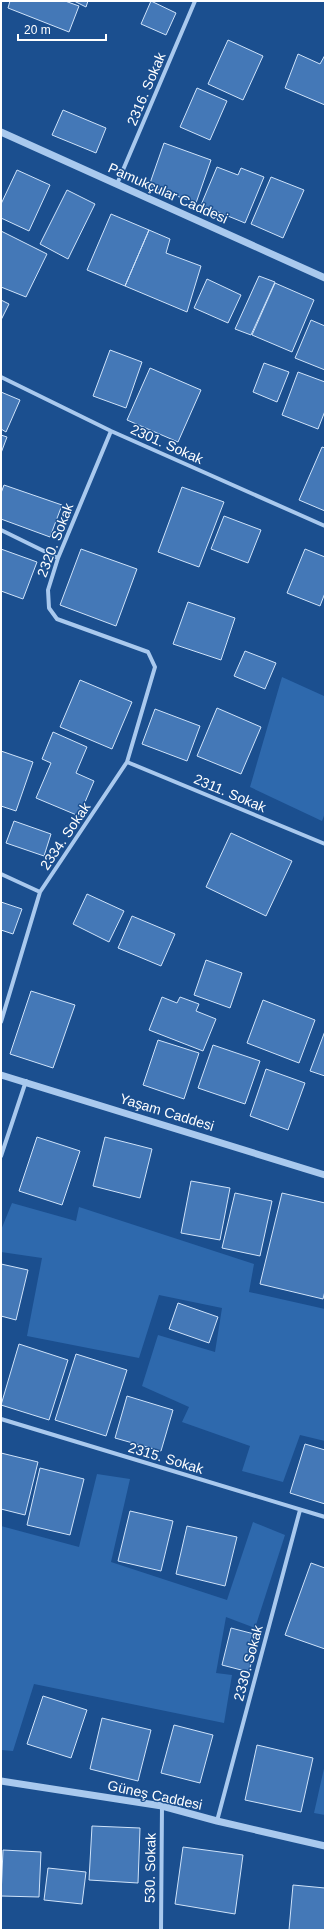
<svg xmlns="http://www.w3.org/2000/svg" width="326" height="1931" viewBox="0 0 326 1931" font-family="Helvetica,sans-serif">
<rect width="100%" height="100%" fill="#1b4f8f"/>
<!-- green -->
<path fill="#2e69ad" d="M282,677l42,19 1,-2v119l-3,8 -72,-34z
M12,1203l64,18 3,-14 175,57 -5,28 76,17v132l-25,-6 -17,47 -41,-11 8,-25 -68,-24 7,-15 -47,-21 16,-51 57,17 7,-44 -63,-13 -20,63 -112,-22 15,-78 -41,-6v-22z
M97,1474l33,5 -19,83 116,38 26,-78 32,13 -30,93 -29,-11 -10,56 16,2 -8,48 -190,-39 -21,67 -12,-1v-224l78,21z
M325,1764v51l-11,-2z"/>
<!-- building -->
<path fill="#4478b7" stroke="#cfe3fa" d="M10,1h55l14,5 -10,26 -61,-24z
M74,1h14l-2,6z
M151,1l25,12 -10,22 -25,-11z
M228,40l35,16 -20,44 -35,-16z
M298,54l22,10 5,-9v50l-40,-17z
M197,88l30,13 -17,39 -30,-13z
M63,110l43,18 -10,25 -44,-18z
M164,143l47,17 -15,43 -47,-17z
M217,167l21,8 3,-7 23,9 -19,46 -44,-18z
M17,170l33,15 -21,46 -28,-13v-14z
M271,177l33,13 -21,48 -32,-14z
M67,190l28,14 -27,55 -28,-15z
M111,214l38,16 -24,56 -38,-16z
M149,230l21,9 -4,14 35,13 -14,46 -62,-26z
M1,231l46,23 -21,43 -25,-10z
M259,276l16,6 -24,53 -16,-6z
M207,279l34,16 -13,28 -34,-15z
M275,283l39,17 -22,52 -40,-17z
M1,300l8,4 -8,16z
M311,320l14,6v44l-30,-12z
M110,350l32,12 -16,46 -33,-12z
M264,363l25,9 -12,30 -24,-10z
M150,368l51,22 -23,52 -51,-22z
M298,372l27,10v29l-7,18 -36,-14z
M1,392l19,8 -14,32 -5,-3z
M1,435l6,2 -6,16z
M322,447l3,1v63l-26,-11z
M4,485l58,20 -12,32 -49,-18v-26z
M182,487l42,15 -25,65 -41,-15z
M224,516l37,14 -13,33 -37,-14z
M1,549l36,13 -14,37 -22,-8z
M81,549l56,20 -21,57 -56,-21z
M305,549l20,8v36l-5,13 -33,-13z
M188,602l47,16 -14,42 -48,-16z
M245,651l31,12 -11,26 -31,-13z
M80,680l52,22 -20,47 -52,-22z
M217,708l44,19 -20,47 -44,-18z
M155,709l45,17 -13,35 -45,-17z
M53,732l34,15 -11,26 18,8 -15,35 -43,-18 15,-35 -9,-4z
M1,751l32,11 -17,49 -15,-5z
M14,821l37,13 -7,22 -38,-13z
M231,833l61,28 -26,55 -60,-29z
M87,894l37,17 -15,31 -36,-18z
M1,902l21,7 -9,25 -12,-4z
M132,916l43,18 -14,32 -43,-18z
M206,960l36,13 -12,35 -36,-13z
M31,991l44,14 -22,63 -43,-14z
M162,997l15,6 3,-6 19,7 -3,7 20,8 -13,32 -54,-21z
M263,1000l52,20 -16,43 -52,-20z
M325,1031v45l-15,-5z
M158,1040l41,13 -15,46 -41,-14z
M213,1045l47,16 -15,43 -47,-16z
M266,1069l39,14 -17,47 -38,-14z
M37,1137l43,14 -18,54 -43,-14z
M105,1137l47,12 -12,49 -47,-12z
M191,1181l39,7 -10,52 -39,-7z
M235,1193l37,8 -12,55 -38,-8z
M282,1193l43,10v88l-2,8 -63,-15z
M1,1264l27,6 -12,50 -15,-4z
M178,1303l40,14 -9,26 -40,-14z
M19,1344l49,16 -19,60 -48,-15z
M76,1354l51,16 -21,66 -51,-16z
M127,1396l46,14 -12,41 -46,-13z
M305,1444l20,6v54l-35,-11z
M1,1453l37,9 -13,53 -24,-6z
M40,1468l44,11 -14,56 -43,-10z
M130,1511l43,10 -12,50 -43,-10z
M187,1526l50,11 -12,49 -49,-12z
M311,1563l14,5v81l-40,-14z
M231,1628l27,7 -9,37 -27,-7z
M43,1696l44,14 -16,48 -44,-14z
M102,1718l49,12 -13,51 -48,-12z
M174,1725l39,10 -13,48 -39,-10z
M257,1745l56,13 -12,54 -56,-12z
M92,1826l48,2 -2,55 -49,-3z
M183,1847l60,8 -8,59 -60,-10z
M3,1850l38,2 -2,45 -38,-1z
M48,1868l38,4 -4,32 -38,-4z
M293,1885l32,3v42h-36z"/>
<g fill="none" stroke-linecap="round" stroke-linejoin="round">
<!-- minor -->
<path stroke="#a9c9ee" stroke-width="4" d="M117,184l78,-183
M1,377l110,54 214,95
M1,530l57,28
M127,762l198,82
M1,874l39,18
M1,1022l39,-130 87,-130 28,-95 -7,-15 -91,-33 -8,-11 -1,-18 10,-32 53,-127
M1,1156l25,-75
M1,1419l324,98
M217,1821l83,-311
M161,1930l1,-124"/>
<!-- tertiary -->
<path stroke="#a9c9ee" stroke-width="7" d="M1,132l324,146
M1,1075l324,100
M1,1781l161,25 55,15 108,25"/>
</g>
<g text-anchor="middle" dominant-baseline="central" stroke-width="3" stroke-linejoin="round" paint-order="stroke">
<!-- street labels -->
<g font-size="14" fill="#fff" stroke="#1b4f8f">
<text transform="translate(146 89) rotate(-67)">2316. Sokak</text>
<text transform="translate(168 193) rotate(24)">Pamukçular Caddesi</text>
<text transform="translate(167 444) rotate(24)">2301. Sokak</text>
<text transform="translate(55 540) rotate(-69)">2320. Sokak</text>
<text transform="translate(230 793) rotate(23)">2311. Sokak</text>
<text transform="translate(65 836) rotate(-56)">2334. Sokak</text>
<text transform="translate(167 1112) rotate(17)">Yaşam Caddesi</text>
<text transform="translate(166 1458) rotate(17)">2315. Sokak</text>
<text transform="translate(248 1663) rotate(-75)">2330. Sokak</text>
<text transform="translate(155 1795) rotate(12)">Güneş Caddesi</text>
<text transform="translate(150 1868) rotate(-89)">530. Sokak</text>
</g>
</g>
<!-- border -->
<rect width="326" height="1931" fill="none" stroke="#ffffff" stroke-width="4"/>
<!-- scale -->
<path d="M18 34v6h88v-6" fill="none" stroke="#ffffff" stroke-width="2"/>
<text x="24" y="34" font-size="12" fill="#ffffff" stroke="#1b4f8f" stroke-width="3" paint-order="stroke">20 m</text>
</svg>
